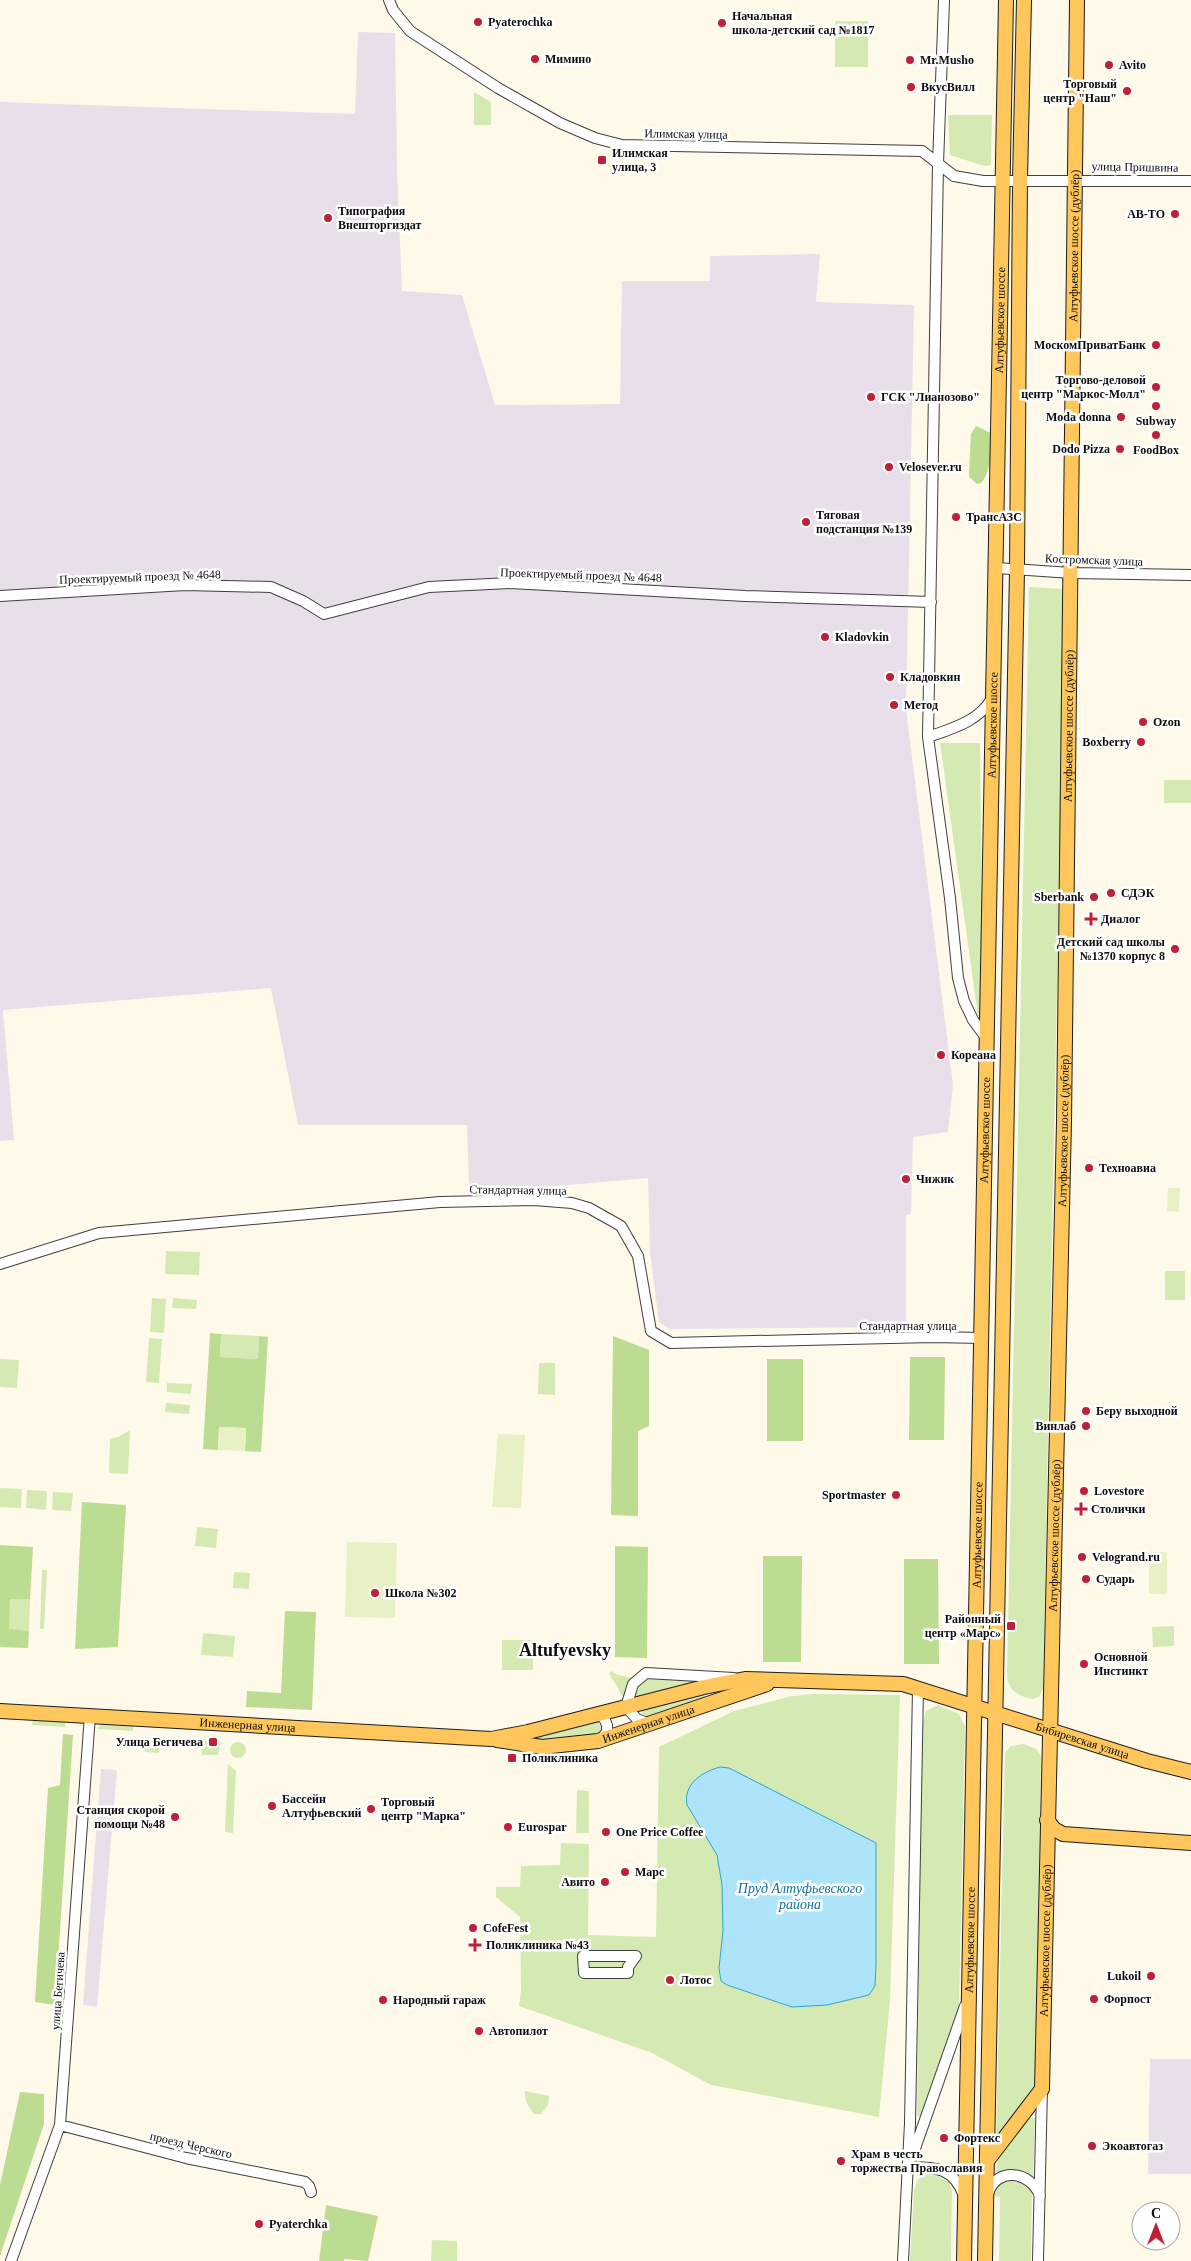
<svg xmlns="http://www.w3.org/2000/svg" width="1191" height="2261" viewBox="0 0 1191 2261" font-family="Georgia,serif">
<rect width="100%" height="100%" fill="#fff9ea"/>
<!-- industrial -->
<path fill="#e9dfeb" d="M358,32l37,1 2,135 5,123 60,4 33,110 125,-1 2,-123h88v-25l110,-2 -4,48 98,3 -8,404 47,376 -5,47 -35,5 -2,77 -5,1v112l-236,2 -11,-7 -9,-69 -2,-75 -114,10 -65,1 -2,-64h-169l-27,-137 -268,22 11,130 -14,1v-1039l355,12z
M101,1769l16,1 -20,237 -14,-2z
M1150,2059h41v115h-43z"/>
<!-- green -->
<path fill="#d5eab3" d="M835,21h33v46h-33z
M474,92l17,10v23h-17z
M948,115h44l-1,50 -7,1 -34,-11z
M1029,587l36,2 -22,1099 -3,8 -7,3c-13,-2 -25,-8 -26,-23z
M940,743h40l3,276 -5,-3z
M1164,780h27v23h-27z
M166,1251l34,1 -1,23 -34,-1z
M1165,1271h20v29h-20z
M152,1298l14,1 -2,34 -14,-1z
M173,1298l24,2 -1,9 -24,-1z
M221,1334l38,2 -1,23 -38,-2z
M149,1338l13,1 -3,44 -13,-1z
M0,1359l19,1 -2,28 -17,-1z
M539,1363h16v32l-17,-1z
M167,1383l25,1 -1,10 -24,-2z
M166,1403l24,2 -1,9 -24,-2z
M130,1430l-2,44 -19,-1 1,-34 8,-2z
M0,1488l22,1 -1,19 -21,-1z
M27,1490l20,1 -1,19 -20,-2z
M53,1492l20,1 -2,18 -19,-1z
M197,1527l21,2 -2,19 -21,-2z
M42,1570h5l-3,59h-4z
M234,1572l16,1 -1,16 -16,-1z
M10,1598l20,1 -1,32 -21,-1z
M1174,1626v20l-21,1 -1,-20z
M203,1633l32,3 -2,21 -32,-2z
M502,1640h31v30h-31z
M611,1671l7,4 15,3 -10,19 -14,-24z
M650,1679l46,1 2,1 -65,17c1,-11 6,-15 17,-19z
M704,1693v5l-49,19h-8l-11,-9z
M814,1694l86,1 -10,305 -11,117 -168,-32 -59,-32 -133,-47 2,-16 -1,-73 -24,-20v-10h24l1,-21 39,-1 1,-22 28,1 -1,91 68,2 3,-190 75,-36 58,-15z
M938,1705l21,9 6,12 -6,285 -38,108 -4,-4 5,-390 4,-14z
M33,1719l32,2v6l-33,-2z
M596,1720l6,7 -3,7c-27,5 -54,8 -81,4z
M102,1723l31,2v6l-36,-2z
M140,1737l81,5 -3,13h-16l-1,-6 -41,-3 -1,7 -13,-1 -7,-4z
M230 1750a8 8 0 1 1 16 0a8 8 0 1 1-16 0Z
M1024,1744l12,5 5,7 -5,330 -40,54 9,-387 6,-7z
M228,1764l8,7 -3,62 -8,-1z
M577,1790l12,1v42h-13z
M525,2091l24,5 -1,9 -7,9h-7c-5,-6 -10,-14 -9,-23z
M1029,2117l6,1 -2,60 -17,-7 -21,5 4,-23z
M937,2173v3l12,6 3,9 -1,70h-41l4,-70 3,-10 7,-7z
M1008,2179l14,2 10,9 -1,71h-32l1,-64 -6,-1c1,-10 6,-13 14,-17z
M432,2240l25,1v20h-26z"/>
<!-- forest -->
<path fill="#bbdc91" d="M976,426l15,7c1,15 0,40 -10,50l-4,1 -8,-7v-5l2,-38z
M210,1333l11,1 -1,23 38,2 1,-23 9,1 -7,115 -16,-1 1,-23 -27,-1 -1,23 -15,-1z
M613,1336l36,14v76l-11,5v85l-27,-1z
M910,1357h35l-1,83h-35z
M767,1359h36v82h-36z
M82,1502l44,3 -8,142 -43,2z
M0,1545l33,2 -3,52h-20l-1,30 20,2 -1,17 -28,-1z
M615,1546l33,1 -1,111 -32,-1z
M763,1556h39l-1,106h-38z
M904,1559h34l1,105h-35z
M285,1611l31,1 -4,98 -66,-3 1,-16 34,2z
M63,1734l10,1 -18,270 -20,-3 13,-214 12,-3z
M20,2092l24,2v30l-44,132v-71z
M326,2205l52,11 -10,45 -24,-2v2h-25z"/>
<!-- pitch -->
<path fill="#e7f1c5" d="M1168,1188h12l-1,24 -12,-1z
M219,1427l27,1 -1,23 -27,-1z
M498,1434l27,1 -4,73 -29,-1z
M347,1542l50,1 -2,75 -50,-1z
M1149,1552h18v42h-18z"/>
<!-- water -->
<path fill="#ade4f9" stroke="#31a3d3" d="M720,1767l9,1 147,75v121l-1,22 -6,9 -42,10 -35,2 -65,-22 -6,-4 -2,-13 4,-37 -1,-46 -5,-30 -30,-50c-4,-21 15,-33 33,-38z"/>
<g fill="none" stroke-linecap="round" stroke-linejoin="round">
<defs>
<path id="minor" d="M389,0l4,10 17,21 88,57 62,35 35,15 27,7 300,6 32,25 29,5h208
M944,0l-6,164 -10,573 22,161 8,80 6,23 9,19 14,19
M997,568l75,5 119,2
M0,596l185,-11 86,2 32,14 21,13 105,-27 82,-4 234,13 186,6
M928,737c23,-8 52,-16 64,-39
M0,1264l99,-31 341,-31 94,-2 38,3 17,5 32,18 17,30 13,75 20,12 262,-6 49,1
M595,1714l9,4 3,7v7l-8,9
M650,1724l-13,-5 -11,-12 7,-23 13,-11 88,5
M583,1956h53l-8,11v6h-44z
M60,2125l126,33 119,24 4,4 2,6
M912,2157l53,-151
M909,2167c27,0 45,1 55,29
M988,2194c8,-28 43,-23 52,2
M11,2261l49,-136 30,-410
M903,2261l7,-138 8,-435
M1038,2261l4,-172"/>
<g id="major">
<path id="s1" d="M0,1711l491,28 37,-7 176,-45 41,-8 158,5 244,77 44,11"/>
<path id="s2" d="M497,1740l45,7 56,-6 169,-57"/>
<path d="M1047,1820l7,9 9,5 128,9"/>
<path id="s3" d="M987,2161l55,-72 22,-967 13,-1122"/>
<path id="s4" d="M964,2261l42,-2261"/>
<path d="M985,2261l32,-1691 3,-390 4,-180"/>
</g>
</defs>
<!-- minor casing -->
<use href="#minor" stroke="#3f3f3f" stroke-width="12"/>
<!-- major casing -->
<use href="#major" stroke="#1d1d1d" stroke-width="16"/>
<!-- minor -->
<use href="#minor" stroke="#fff" stroke-width="10"/>
<!-- major -->
<use href="#major" stroke="#fec65b" stroke-width="14"/>
</g>
<!-- markers -->
<g fill="#c11f37" stroke="#fff" stroke-width="2">
<circle cx="478" cy="22" r="5"/>
<circle cx="722" cy="23" r="5"/>
<circle cx="535" cy="59" r="5"/>
<circle cx="910" cy="60" r="5"/>
<circle cx="1109" cy="65" r="5"/>
<circle cx="911" cy="87" r="5"/>
<circle cx="1127" cy="91" r="5"/>
<rect x="597" y="155" width="10" height="10" rx="2.5"/>
<circle cx="1175" cy="214" r="5"/>
<circle cx="328" cy="218" r="5"/>
<circle cx="1156" cy="345" r="5"/>
<circle cx="1156" cy="387" r="5"/>
<circle cx="871" cy="397" r="5"/>
<circle cx="1156" cy="406" r="5"/>
<circle cx="1121" cy="417" r="5"/>
<circle cx="1156" cy="435" r="5"/>
<circle cx="1120" cy="449" r="5"/>
<circle cx="889" cy="467" r="5"/>
<circle cx="956" cy="517" r="5"/>
<circle cx="806" cy="522" r="5"/>
<circle cx="825" cy="637" r="5"/>
<circle cx="890" cy="677" r="5"/>
<circle cx="894" cy="705" r="5"/>
<circle cx="1143" cy="722" r="5"/>
<circle cx="1141" cy="742" r="5"/>
<circle cx="1111" cy="893" r="5"/>
<circle cx="1094" cy="897" r="5"/>
<path d="M1088.5 911.5h5v5h5v5h-5v5h-5v-5h-5v-5h5z"/>
<circle cx="1175" cy="949" r="5"/>
<circle cx="941" cy="1055" r="5"/>
<circle cx="1089" cy="1168" r="5"/>
<circle cx="906" cy="1179" r="5"/>
<circle cx="1086" cy="1411" r="5"/>
<circle cx="1086" cy="1426" r="5"/>
<circle cx="1084" cy="1491" r="5"/>
<circle cx="896" cy="1495" r="5"/>
<path d="M1078.5 1501.5h5v5h5v5h-5v5h-5v-5h-5v-5h5z"/>
<circle cx="1082" cy="1557" r="5"/>
<circle cx="1086" cy="1579" r="5"/>
<circle cx="375" cy="1593" r="5"/>
<rect x="1006" y="1621" width="10" height="10" rx="2.5"/>
<circle cx="1084" cy="1664" r="5"/>
<rect x="208" y="1737" width="10" height="10" rx="2.5"/>
<rect x="507" y="1753" width="10" height="10" rx="2.5"/>
<circle cx="272" cy="1806" r="5"/>
<circle cx="371" cy="1809" r="5"/>
<circle cx="175" cy="1817" r="5"/>
<circle cx="508" cy="1827" r="5"/>
<circle cx="606" cy="1832" r="5"/>
<circle cx="625" cy="1872" r="5"/>
<circle cx="605" cy="1882" r="5"/>
<circle cx="473" cy="1928" r="5"/>
<path d="M472.5 1937.5h5v5h5v5h-5v5h-5v-5h-5v-5h5z"/>
<circle cx="1151" cy="1976" r="5"/>
<circle cx="670" cy="1980" r="5"/>
<circle cx="1094" cy="1999" r="5"/>
<circle cx="383" cy="2000" r="5"/>
<circle cx="479" cy="2031" r="5"/>
<circle cx="944" cy="2138" r="5"/>
<circle cx="1092" cy="2146" r="5"/>
<circle cx="841" cy="2161" r="5"/>
<circle cx="259" cy="2224" r="5"/>
</g>
<g text-anchor="middle" dominant-baseline="central" stroke-width="5" stroke-linejoin="round" paint-order="stroke">
<!-- poi labels -->
<g font-size="12" font-weight="bold" fill="#0c0c0c" stroke="#fff" text-anchor="start">
<text x="732" y="16">Начальная<tspan x="732" dy="14">школа-детский сад №1817</tspan></text>
<text x="488" y="22">Pyaterochka</text>
<text x="545" y="59">Мимино</text>
<text x="920" y="60">Mr.Musho</text>
<text x="1119" y="65">Avito</text>
<text x="1117" y="84" text-anchor="end">Торговый<tspan x="1117" dy="14">центр "Наш"</tspan></text>
<text x="921" y="87">ВкусВилл</text>
<text x="612" y="153">Илимская<tspan x="612" dy="14">улица, 3</tspan></text>
<text x="338" y="211">Типография<tspan x="338" dy="14">Внешторгиздат</tspan></text>
<text x="1165" y="214" text-anchor="end">АВ-ТО</text>
<text x="1146" y="345" text-anchor="end">МоскомПриватБанк</text>
<text x="1146" y="380" text-anchor="end">Торгово-деловой<tspan x="1146" dy="14">центр "Маркос-Молл"</tspan></text>
<text x="881" y="397">ГСК "Лианозово"</text>
<text x="1111" y="417" text-anchor="end">Moda donna</text>
<text x="1156" y="421" text-anchor="middle">Subway</text>
<text x="1110" y="449" text-anchor="end">Dodo Pizza</text>
<text x="1156" y="450" text-anchor="middle">FoodBox</text>
<text x="899" y="467">Velosever.ru</text>
<text x="816" y="515">Тяговая<tspan x="816" dy="14">подстанция №139</tspan></text>
<text x="966" y="517">ТрансАЗС</text>
<text x="835" y="637">Kladovkin</text>
<text x="900" y="677">Кладовкин</text>
<text x="904" y="705">Метод</text>
<text x="1153" y="722">Ozon</text>
<text x="1131" y="742" text-anchor="end">Boxberry</text>
<text x="1121" y="893">СДЭК</text>
<text x="1084" y="897" text-anchor="end">Sberbank</text>
<text x="1101" y="919">Диалог</text>
<text x="1165" y="942" text-anchor="end">Детский сад школы<tspan x="1165" dy="14">№1370 корпус 8</tspan></text>
<text x="951" y="1055">Кореана</text>
<text x="1099" y="1168">Техноавиа</text>
<text x="916" y="1179">Чижик</text>
<text x="1096" y="1411">Беру выходной</text>
<text x="1076" y="1426" text-anchor="end">Винлаб</text>
<text x="1094" y="1491">Lovestore</text>
<text x="886" y="1495" text-anchor="end">Sportmaster</text>
<text x="1091" y="1509">Столички</text>
<text x="1092" y="1557">Velogrand.ru</text>
<text x="1096" y="1579">Сударь</text>
<text x="385" y="1593">Школа №302</text>
<text x="1001" y="1619" text-anchor="end">Районный<tspan x="1001" dy="14">центр «Марс»</tspan></text>
<text x="1094" y="1657">Основной<tspan x="1094" dy="14">Инстинкт</tspan></text>
<text x="203" y="1742" text-anchor="end">Улица Бегичева</text>
<text x="522" y="1758">Поликлиника</text>
<text x="282" y="1799">Бассейн<tspan x="282" dy="14">Алтуфьевский</tspan></text>
<text x="381" y="1802">Торговый<tspan x="381" dy="14">центр "Марка"</tspan></text>
<text x="165" y="1810" text-anchor="end">Станция скорой<tspan x="165" dy="14">помощи №48</tspan></text>
<text x="518" y="1827">Eurospar</text>
<text x="616" y="1832">One Price Coffee</text>
<text x="635" y="1872">Марс</text>
<text x="595" y="1882" text-anchor="end">Авито</text>
<text x="483" y="1928">CofeFest</text>
<text x="486" y="1945">Поликлиника №43</text>
<text x="1141" y="1976" text-anchor="end">Lukoil</text>
<text x="680" y="1980">Лотос</text>
<text x="1104" y="1999">Форпост</text>
<text x="393" y="2000">Народный гараж</text>
<text x="489" y="2031">Автопилот</text>
<text x="954" y="2138">Фортекс</text>
<text x="1102" y="2146">Экоавтогаз</text>
<text x="851" y="2154">Храм в честь<tspan x="851" dy="14">торжества Православия</tspan></text>
<text x="269" y="2224">Pyaterchka</text>
</g>
<!-- street labels -->
<g font-size="12" fill="#0c0c0c" stroke="#fff">
<text transform="translate(686 134) rotate(1)">Илимская улица</text>
<text transform="translate(1135 167) rotate(1)">улица Пришвина</text>
<text stroke="none"><textPath href="#s3" startOffset="1934">Алтуфьевское шоссе (дублёр)</textPath></text>
<text stroke="none"><textPath href="#s4" startOffset="1941">Алтуфьевское шоссе</textPath></text>
<text transform="translate(1094 560) rotate(2)">Костромская улица</text>
<text transform="translate(581 575) rotate(2)">Проектируемый проезд № 4648</text>
<text transform="translate(140 577) rotate(-2)">Проектируемый проезд № 4648</text>
<text stroke="none"><textPath href="#s4" startOffset="1536">Алтуфьевское шоссе</textPath></text>
<text stroke="none"><textPath href="#s3" startOffset="1454">Алтуфьевское шоссе (дублёр)</textPath></text>
<text stroke="none"><textPath href="#s4" startOffset="1131">Алтуфьевское шоссе</textPath></text>
<text stroke="none"><textPath href="#s3" startOffset="1049">Алтуфьевское шоссе (дублёр)</textPath></text>
<text transform="translate(518 1190) rotate(1)">Стандартная улица</text>
<text x="908" y="1326">Стандартная улица</text>
<text stroke="none"><textPath href="#s4" startOffset="726">Алтуфьевское шоссе</textPath></text>
<text stroke="none"><textPath href="#s3" startOffset="644">Алтуфьевское шоссе (дублёр)</textPath></text>
<text stroke="none"><textPath href="#s2" startOffset="155">Инженерная улица</textPath></text>
<text stroke="none"><textPath href="#s1" startOffset="248">Инженерная улица</textPath></text>
<text stroke="none"><textPath href="#s1" startOffset="1099">Бибиревская улица</textPath></text>
<text stroke="none"><textPath href="#s4" startOffset="321">Алтуфьевское шоссе</textPath></text>
<text stroke="none"><textPath href="#s3" startOffset="239">Алтуфьевское шоссе (дублёр)</textPath></text>
<text transform="translate(58 1991) rotate(-86)">улица Бегичева</text>
<text transform="translate(191 2145) rotate(13)">проезд Черского</text>
</g>
<!-- water labels -->
<g font-size="14" font-style="italic" fill="#1171a2" stroke="#fff">
<text x="800" y="1888">Пруд Алтуфьевского<tspan x="800" dy="16">района</tspan></text>
</g>
<!-- district labels -->
<g font-size="18" font-weight="bold" fill="#0c0c0c" stroke="#fff">
<text x="565" y="1650">Altufyevsky</text>
</g>
</g>
<!-- north arrow -->
<g transform="translate(1156 2226)"><circle r="24" fill="#ffffff" stroke="#9e9e9e"/>
<path d="M0-4L9 19L0 12L-9 19Z" fill="#c11f37"/>
<text y="-8" font-size="14" font-weight="bold" text-anchor="middle" fill="#0c0c0c">С</text>
</g>
</svg>
